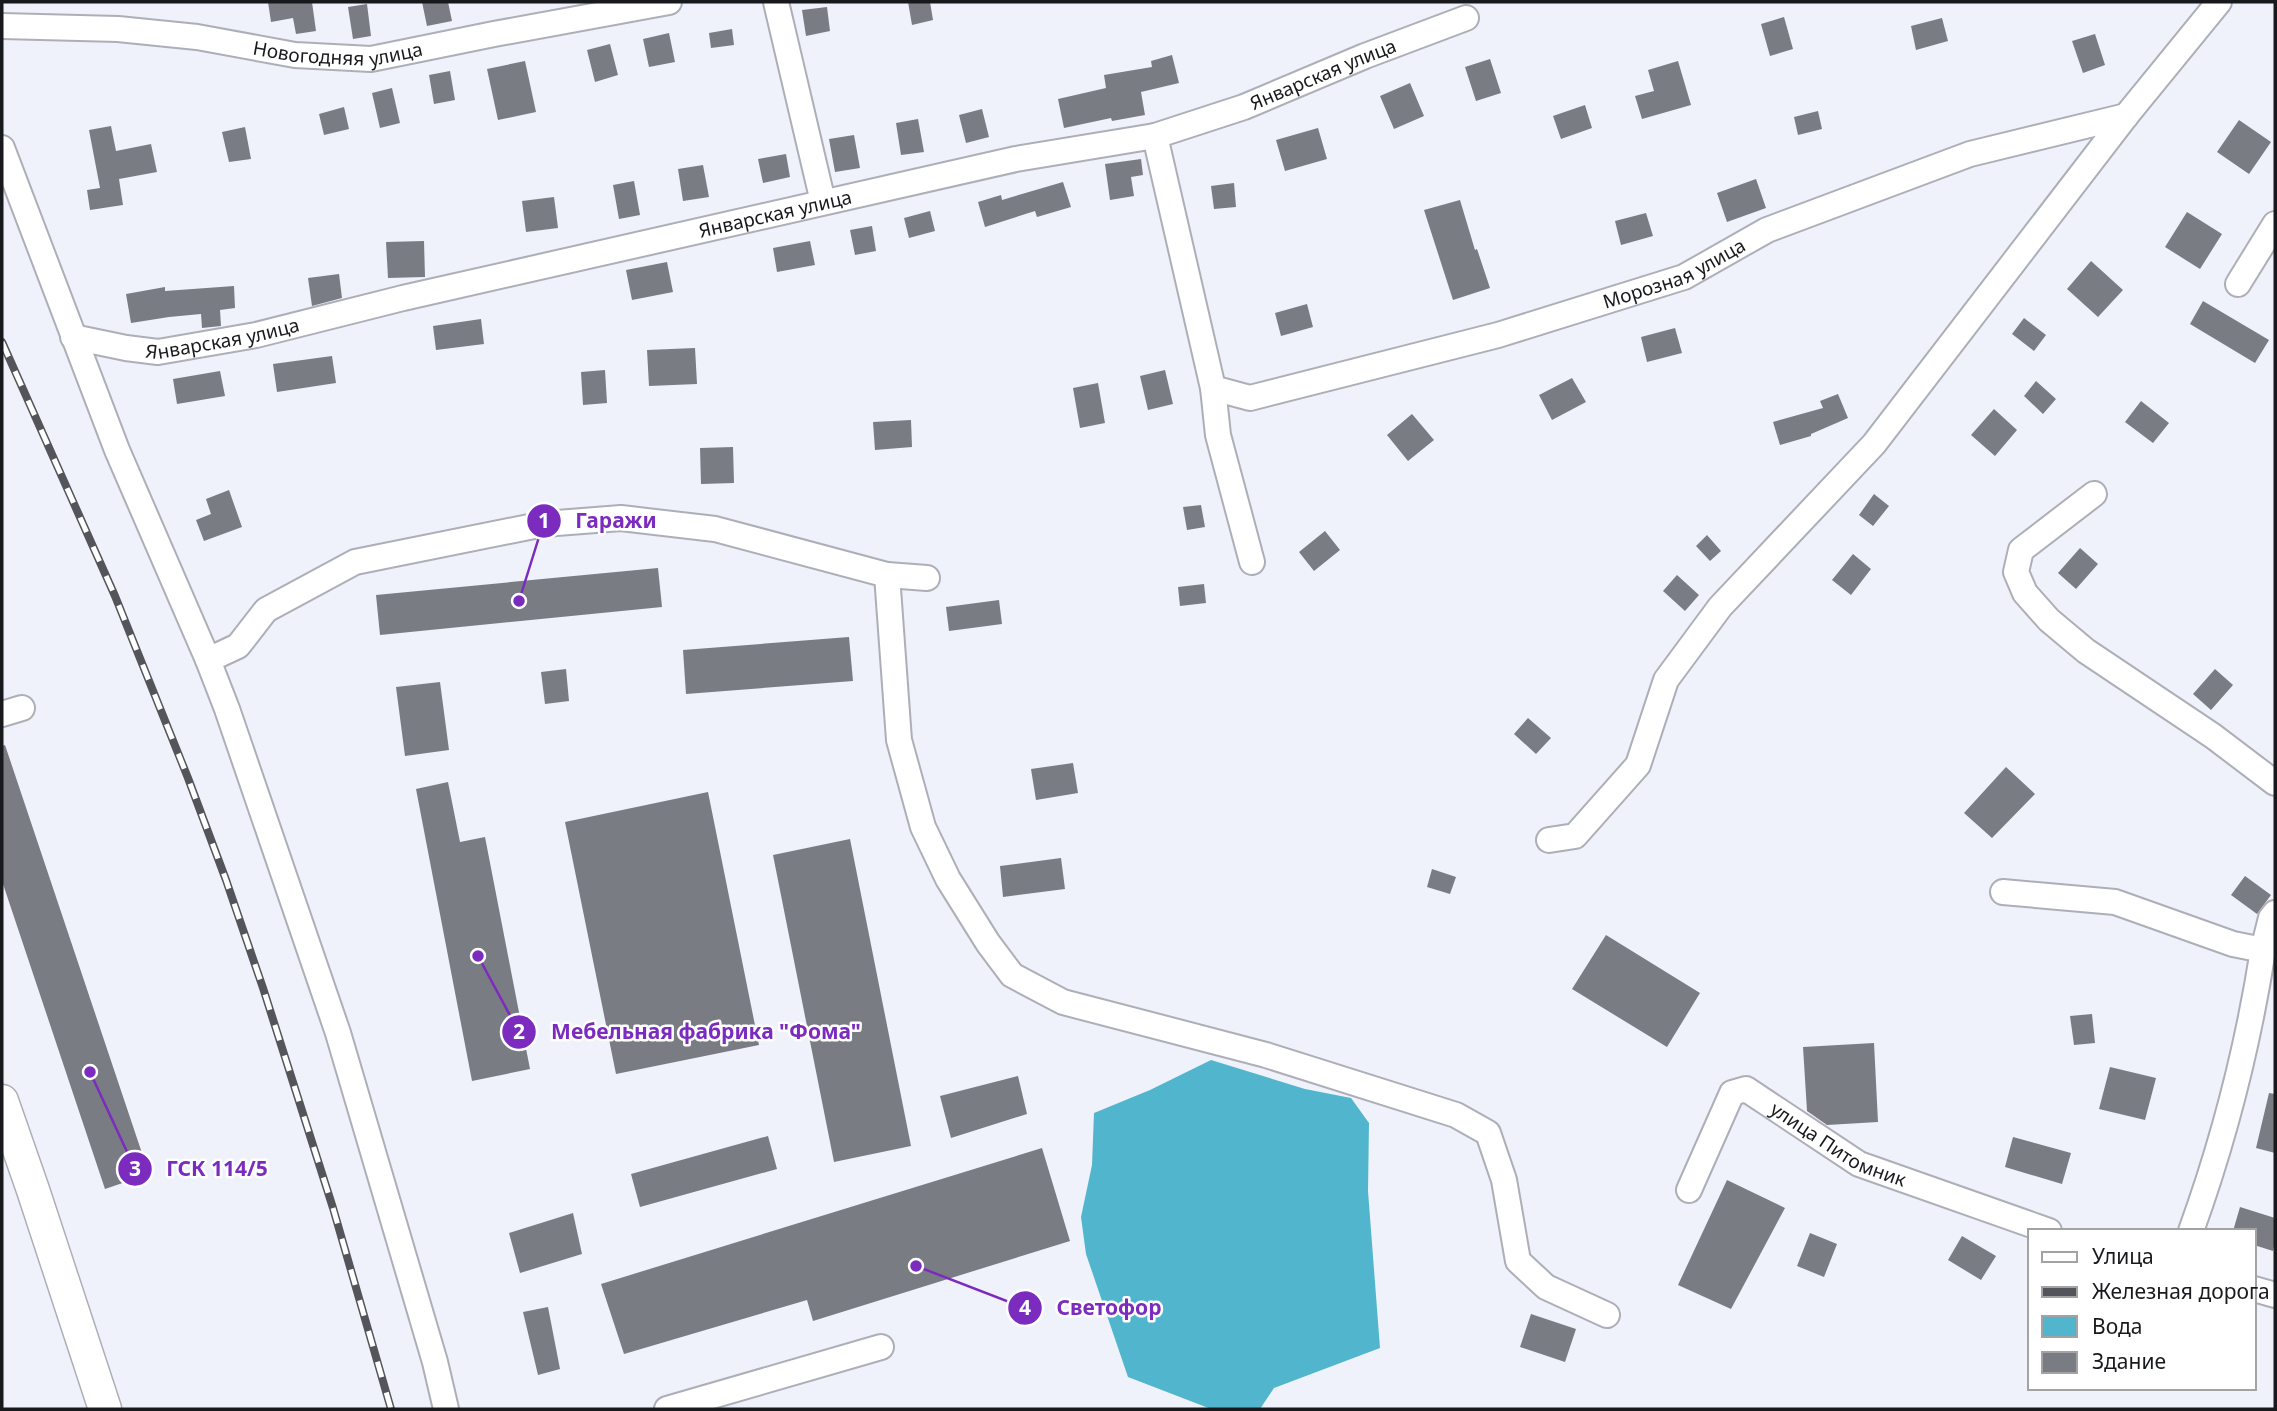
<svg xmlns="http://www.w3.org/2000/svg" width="2277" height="1411" viewBox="0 0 2277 1411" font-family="'Noto Sans',sans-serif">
<rect width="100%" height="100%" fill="#eff1fb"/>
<!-- water -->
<path fill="#51b6cd" d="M1211,1060l94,29 46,9 18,25 -1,68 12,157 -106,40 -14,21h-49l-83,-32 -42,-123 -5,-37 11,-52 2,-52 56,-23z"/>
<!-- building -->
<path fill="#7a7c84" d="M268,2h44l4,29 -20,3 -3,-16 -22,4z
M422,2h26l4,19 -25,5z
M908,2h22l3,18 -21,5z
M367,4l4,32 -18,3 -5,-32z
M827,7l3,24 -24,5 -4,-26z
M1784,17l9,32 -23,7 -9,-32z
M1942,18l6,23 -32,9 -5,-24z
M732,29l2,16 -23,3 -2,-15z
M669,33l6,29 -26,5 -6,-28z
M2095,34l10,31 -22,8 -11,-32z
M610,44l8,31 -23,7 -8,-32z
M1172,55l7,28 -38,9 4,23 -33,6 -1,-3 -47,10 -6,-29 48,-11 -2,-13 48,-8 -1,-6z
M1490,59l11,34 -25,8 -11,-34z
M525,61l11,51 -38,8 -11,-51z
M1678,61l13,44 -49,14 -7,-23 19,-5 -6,-21z
M450,71l5,29 -21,4 -5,-29z
M1410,83l14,33 -30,13 -14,-33z
M392,88l8,35 -20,5 -8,-35z
M1585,105l7,23 -31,11 -8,-23z
M344,107l5,22 -25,6 -5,-21z
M982,109l7,28 -23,6 -7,-28z
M1818,111l4,18 -24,6 -4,-18z
M918,119l6,33 -23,3 -5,-32z
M2239,120l32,22 -22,32 -32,-22z
M111,126l5,25 35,-7 6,28 -38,7 4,26 -33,5 -3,-20 13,-2 -11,-58z
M245,127l6,32 -22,3 -7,-30z
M1318,128l9,31 -42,12 -9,-31z
M854,135l6,33 -25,4 -6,-33z
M786,154l4,23 -27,6 -5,-24z
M1141,159l2,16 -12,2 3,19 -24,4 -5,-36z
M703,165l6,32 -26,4 -5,-32z
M1756,179l10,29 -39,14 -10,-29z
M634,181l6,34 -21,4 -6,-34z
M1063,182l8,25 -34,10 -2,-6 -50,16 -7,-25 23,-7 1,5z
M1234,183l2,24 -22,2 -3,-23z
M554,197l4,31 -32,4 -4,-31z
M1460,200l15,50 2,-1 13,39 -37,12 -29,-90z
M930,211l5,20 -26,7 -5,-20z
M2187,212l35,22 -22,35 -35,-22z
M1646,213l7,23 -32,9 -6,-24z
M872,226l4,25 -21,4 -5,-25z
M424,241l1,36 -37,1 -2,-36z
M810,241l5,24 -38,7 -4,-24z
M2091,261l32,29 -25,27 -31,-28z
M667,262l6,30 -41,8 -6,-30z
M339,274l3,24 -30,8 -4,-28z
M234,286l1,22 -15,2 1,16 -19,2 -1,-14 -32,3 -38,6 -5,-29 39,-7v4z
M2203,301l66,39 -14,23 -65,-39z
M1307,304l6,23 -32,9 -6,-23z
M2024,318l22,17 -12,16 -22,-17z
M481,319l3,25 -48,6 -3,-24z
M1675,328l7,25 -35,9 -6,-25z
M695,348l2,36 -48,2 -2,-36z
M332,356l4,27 -59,9 -4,-28z
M605,370l2,33 -24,2 -2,-33z
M1165,370l8,34 -25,6 -8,-34z
M220,371l5,25 -48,8 -4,-25z
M1572,378l14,24 -34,18 -13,-25z
M2036,381l20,18 -13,15 -19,-18z
M1098,383l7,40 -25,5 -7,-40z
M1838,394l10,24 -37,16v2l-31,9 -7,-23 50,-14 -3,-7z
M2141,401l28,22 -16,20 -28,-21z
M1994,409l23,21 -22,26 -24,-21z
M1412,414l22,26 -26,21 -21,-26z
M911,420l1,27 -37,3 -2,-28z
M733,447l1,36 -33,1 -1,-36z
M229,490l13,37 -38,14 -8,-21 15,-6 -5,-15z
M1874,494l15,12 -16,20 -14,-11z
M1201,505l4,22 -18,3 -4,-23z
M1325,531l15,19 -26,21 -15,-19z
M1707,535l14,16 -11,10 -14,-15z
M2080,548l18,16 -22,25 -18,-16z
M1853,554l18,15 -20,26 -19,-15z
M658,568l4,39 -282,28 -4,-40z
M1677,575l22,20 -14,16 -22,-20z
M1204,584l2,19 -26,3 -2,-19z
M999,600l3,24 -53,7 -3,-24z
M849,637l4,44 -167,13 -3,-44z
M566,669l3,32 -24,3 -4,-32z
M2215,669l18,16 -22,25 -18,-16z
M440,682l9,68 -44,6 -9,-69z
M1528,718l23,20 -15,16 -22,-20z
M5,745l144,429 -44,15 -103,-308v-135z
M1073,763l5,30 -42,7 -5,-31z
M2006,767l29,27 -43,44 -28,-25z
M448,782l12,60 25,-5 45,232 -58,12 -56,-292z
M708,792l51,253 -143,29 -51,-252z
M850,839l61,307 -77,16 -61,-307z
M1061,858l4,31 -62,8 -3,-31z
M1432,869l24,8 -6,17 -23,-7z
M2245,876l26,19 -14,19 -26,-19z
M1606,935l94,58 -33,54 -95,-58z
M2092,1014l3,29 -21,2 -4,-29z
M1874,1043l4,79 -51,3 -20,-14 -4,-64z
M2110,1067l46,11 -11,42 -46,-11z
M1018,1076l9,38 -76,24 -11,-42z
M2269,1093l6,1v59l-19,-5z
M768,1136l9,33 -137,38 -9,-33z
M2013,1137l58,16 -9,31 -57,-17z
M1042,1148l28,93 -257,80 -6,-21 -183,54 -23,-70z
M1727,1180l58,28 -54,101 -53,-24z
M2240,1207l35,11v24l-2,9 -19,-6v-14h-21z
M573,1213l9,41 -62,19 -11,-40z
M1810,1233l27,11 -13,33 -27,-11z
M1962,1236l34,20 -15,24 -33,-20z
M548,1307l12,62 -22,6 -15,-63z
M1531,1314l45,15 -11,33 -45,-15z"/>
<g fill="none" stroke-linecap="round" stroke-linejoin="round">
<defs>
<g id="minor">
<path d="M776,2l47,200"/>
<path id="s1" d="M2,26l116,3 79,8 98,18 76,4 123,-25 175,-32"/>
<path d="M1155,136l58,252 5,47 34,127"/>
<path d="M2,148l115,302 91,210 19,49 111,324 97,329 11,47"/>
<path d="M2238,284l37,-60"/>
<path id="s2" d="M73,337l53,11 32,4 98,-17 147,-37 613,-139 139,-23 89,-29 121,-51 101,-38"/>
<path id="s3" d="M1213,388l37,10 248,-63 186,-58 83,-47 203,-76 156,-38"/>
<path d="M2094,494l-73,56 -5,22 9,21 24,27 37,31 127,85 62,47"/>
<path d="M887,575l40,3"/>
<path d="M208,660l30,-14 28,-36 89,-48 189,-38 77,-6 94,11 172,46 12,165 24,87 25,52 40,64 24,32 51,27 203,53 190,60 32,18 16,47 14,81 28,26 61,28"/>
<path d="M2,714l20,-6"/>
<path d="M1549,840l26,-4 63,-71 28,-85 54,-73 154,-163 252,-328 93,-114"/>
<path d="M2003,892l112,10 118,42 30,6c-15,96 -39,190 -72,281"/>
<path d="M2263,950l8,-32 4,-5"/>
<path id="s4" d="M1689,1190l43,-97 14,-4 113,75 190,67"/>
<path d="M2254,1289l21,6"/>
<path d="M667,1409l214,-62"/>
</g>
<path id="major" d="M2,1101l31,89 72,219"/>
</defs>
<!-- minor casing -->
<use href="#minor" stroke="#adafb8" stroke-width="28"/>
<!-- major casing -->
<use href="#major" stroke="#adafb8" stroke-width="35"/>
<!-- minor -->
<use href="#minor" stroke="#fff" stroke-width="24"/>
<!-- major -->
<use href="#major" stroke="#fff" stroke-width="32"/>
<defs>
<path id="rail" d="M2,342l113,254 73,182 38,102 37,108 70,220 58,201"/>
</defs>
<!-- rail casing -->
<use href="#rail" stroke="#54555a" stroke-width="8"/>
<!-- rail -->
<use href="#rail" stroke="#fff" stroke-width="5" stroke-dasharray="16" stroke-linecap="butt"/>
</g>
<g text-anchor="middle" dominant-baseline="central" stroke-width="5" stroke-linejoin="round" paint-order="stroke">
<!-- street labels -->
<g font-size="19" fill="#18191c" stroke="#fff">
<text stroke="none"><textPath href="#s1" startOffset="338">Новогодняя улица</textPath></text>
<text stroke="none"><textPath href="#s2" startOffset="1286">Январская улица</textPath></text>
<text stroke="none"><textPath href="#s2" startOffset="719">Январская улица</textPath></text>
<text stroke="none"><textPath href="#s3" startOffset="481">Морозная улица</textPath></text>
<text stroke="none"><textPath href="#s2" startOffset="152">Январская улица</textPath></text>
<text stroke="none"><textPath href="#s4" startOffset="229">улица Питомник</textPath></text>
</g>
</g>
<!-- callouts -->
<path fill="none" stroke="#7b2cbf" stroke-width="2.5" d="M519 601L544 521M478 956L519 1032M90 1072L135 1169M916 1266L1025 1308"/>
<g fill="#7b2cbf" stroke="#fff" stroke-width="2.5">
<circle cx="519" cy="601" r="7"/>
<circle cx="478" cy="956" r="7"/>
<circle cx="90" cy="1072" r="7"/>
<circle cx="916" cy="1266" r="7"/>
<circle cx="544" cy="521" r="18"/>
<circle cx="519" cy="1032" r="18"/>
<circle cx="135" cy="1169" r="18"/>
<circle cx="1025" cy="1308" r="18"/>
</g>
<g font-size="21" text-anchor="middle" font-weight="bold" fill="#fff">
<text x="544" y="528">1</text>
<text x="519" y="1039">2</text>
<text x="135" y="1176">3</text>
<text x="1025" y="1315">4</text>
</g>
<g font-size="21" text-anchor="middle" font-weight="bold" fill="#7b2cbf" stroke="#fff" stroke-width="5" stroke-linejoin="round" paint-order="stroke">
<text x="616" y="528">Гаражи</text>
<text x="706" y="1039">Мебельная фабрика "Фома"</text>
<text x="217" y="1176">ГСК 114/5</text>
<text x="1109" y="1315">Светофор</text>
</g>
<!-- border -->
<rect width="2277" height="1411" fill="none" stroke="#18191c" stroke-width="7"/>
<!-- legend -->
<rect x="2028" y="1229" width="228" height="161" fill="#ffffff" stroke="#a3a3a4" stroke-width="2"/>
<rect x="2042" y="1252" width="35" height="10" fill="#ffffff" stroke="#a3a3a4" stroke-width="2"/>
<text x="2092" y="1264" font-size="21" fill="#18191c">Улица</text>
<rect x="2042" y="1287" width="35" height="10" fill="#54555a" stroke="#a3a3a4" stroke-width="2"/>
<text x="2092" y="1299" font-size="21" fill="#18191c">Железная дорога</text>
<rect x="2042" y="1316" width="35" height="21" fill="#51b6cd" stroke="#a3a3a4" stroke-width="2"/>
<text x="2092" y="1334" font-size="21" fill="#18191c">Вода</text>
<rect x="2042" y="1352" width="35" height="21" fill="#7a7c84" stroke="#a3a3a4" stroke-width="2"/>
<text x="2092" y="1369" font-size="21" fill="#18191c">Здание</text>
</svg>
